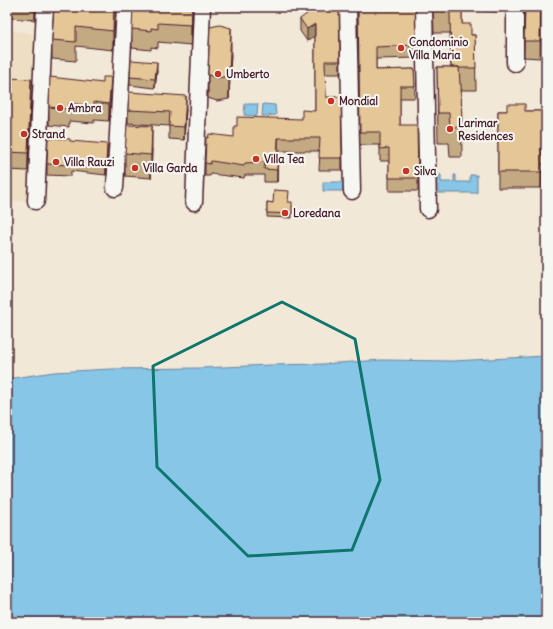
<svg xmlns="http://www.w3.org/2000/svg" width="553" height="629" viewBox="0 0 553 629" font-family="Delius,sans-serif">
<rect width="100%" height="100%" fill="#f1e8d7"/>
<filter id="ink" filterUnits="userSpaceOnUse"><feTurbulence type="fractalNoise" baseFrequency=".025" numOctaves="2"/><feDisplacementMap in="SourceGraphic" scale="8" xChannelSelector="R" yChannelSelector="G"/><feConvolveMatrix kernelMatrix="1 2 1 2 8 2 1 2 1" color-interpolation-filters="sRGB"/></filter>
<g filter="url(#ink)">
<!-- built -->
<path fill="#eddec4" d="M7,7h3l-1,23 35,5 -8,166h-29z"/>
<!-- water -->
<path fill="#87c6e7" stroke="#6f839c" d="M245,104h13l-1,12 -13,-1z
M263,104l12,1 1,10 -14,1z
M438,175h3v7h13v-7h2v7h14v-7h7v18h-39z
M323,182h20v9h-20z
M546,356v266h-539v-243l47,-7 57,-3 90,-1 69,-3 53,-1 59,-4 71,1z"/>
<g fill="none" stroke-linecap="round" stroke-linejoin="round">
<defs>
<path id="minor" d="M348,7l4,184
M424,7l4,202
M515,7v56
M115,188l10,-181
M36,201l9,-194
M194,202l8,-195"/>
</defs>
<!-- minor casing -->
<use href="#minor" stroke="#4a1f2b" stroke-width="19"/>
<!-- minor -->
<use href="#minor" stroke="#f6f6f2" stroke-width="16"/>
</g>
<!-- wall -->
<path fill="#c4aa82" stroke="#4a1f2b" d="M7,7h29l-1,13 -26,-2 -1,20h-1z
M54,7h62l-3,43 -37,-4v15l-24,-2v-19z
M192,7l-1,38 -33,-3v6l-7,-1v3l-19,-2v-19z
M229,7h15v3h-15z
M291,7h18v2l-18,1z
M358,7h57l1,51 -40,1v11l38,-1 1,29h-15v27l18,53v13h-29v-30h-9v-16h-20z
M433,7h29v17l9,11h4l1,55h-15l1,67h-12l-1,-14h-11l-1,-76h14l-1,-34h-16z
M484,7h15v5l-15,-1z
M524,7h17l-1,51 -16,-1 1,-49z
M300,19l40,42v13h-15l1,23 16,61v12h-23l1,-19h-42l-1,31h-13v-7h-19l-1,3 -33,-4 -1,2h-5v-13l29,-26 68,-18 13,-8v-75l-8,5 -7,-10z
M231,51l-2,48 -12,2 -9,-3v-23z
M157,71l-2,17 -25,-3v-8z
M7,78l24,19 -3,74 -21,-1v1z
M111,95l-2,26 -15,-1v3l-25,-2v6l-20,-2v-18z
M186,109l-2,31 -15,-1v-13l-41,-3v-13z
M498,111h48v53h-4v24h-44z
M70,141l37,14 -1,20 -35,-4v5l-24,-1v-11z
M152,149l-1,29 -26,-2v-23z
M267,202l6,1 16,-1 3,4v12l-25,-1z"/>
<!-- shaded-wall -->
<path fill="#a08b6a" stroke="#4a1f2b" d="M9,7v11l-1,20v-19z
M35,7h1l-1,13z
M114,7h2l-3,43v-19z
M192,7l-1,38v-20z
M315,24v12l-8,5v-12z
M231,28v23l-2,48v-23z
M157,62v9l-2,17v-9z
M111,77v18l-2,26v-17z
M31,79v18l-3,74v-18z
M186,96v13l-2,31v-13z
M152,126v23l-1,29v-23z
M278,138v13l-1,31v-12z
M107,144v11l-1,20v-11z"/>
<!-- building -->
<path fill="#e4c697" stroke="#4a1f2b" d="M7,7h2l-1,12h-1z
M54,7h60l-1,24 -37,-4v15l-24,-2z
M133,7h59l-1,18 -33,-2v6l-7,-1v3l-19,-2z
M316,7h23l1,54h-15l1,36h15l1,61h-23l1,-20h-42l-1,32 -13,-1 1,-7 -20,1 -1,3 -33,-5 -1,3 -5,-1 1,-26 2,1 1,-4 25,3v-11h3v-9l65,2v-9l13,1v-87l-8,5 -7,-10z
M358,7h57l1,38 -40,2v23l38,-1 1,17h-15v39h17l1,53h-29v-30l-9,1v-17h-20z
M434,7h28v17h9v11h4l1,33h-17v-1h-8l-1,-56h-16z
M525,7h16l-1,34h-16z
M220,25l11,3 -2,48 -12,2 -9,-3 2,-48z
M131,60l26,2 -2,17 -25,-2z
M437,67h22l1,17h1l1,43h-12l-1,-14h-11z
M50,77l53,6v-6h8l-2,27 -15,-2v4l-25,-3v6l-20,-2z
M7,78l24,1 -3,74 -21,-1v1z
M129,92l57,4 -2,31 -15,-1 1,-14 -42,-2z
M507,104h18v7h21v37h-5l1,24h-44v-61h9z
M127,125l25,1 -1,29 -26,-2z
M48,138l22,1v2l37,3 -1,20 -35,-4v5l-24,-1z
M274,190l15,1 -1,11h4v12l-25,-1v-11l6,1z"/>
</g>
<!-- marked area -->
<path fill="none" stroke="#0f766e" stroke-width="3" stroke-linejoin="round" d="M282,302l73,37 25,141 -28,70 -104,6 -91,-89 -4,-101z"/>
<!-- markers -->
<g fill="#c8321e" stroke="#f6f6f2" stroke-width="1.5">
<circle cx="401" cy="48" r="4"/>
<circle cx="218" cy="74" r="4"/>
<circle cx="331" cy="101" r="4"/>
<circle cx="60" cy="108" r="4"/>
<circle cx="450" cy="129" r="4"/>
<circle cx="24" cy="134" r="4"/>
<circle cx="256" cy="159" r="4"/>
<circle cx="56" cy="162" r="4"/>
<circle cx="135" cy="168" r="4"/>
<circle cx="406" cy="171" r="4"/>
<circle cx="285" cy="213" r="4"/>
</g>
<g text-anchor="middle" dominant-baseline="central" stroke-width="4" stroke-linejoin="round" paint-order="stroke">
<!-- poi labels -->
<g font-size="11" font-weight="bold" fill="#4a1f2b" stroke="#f6f6f2" text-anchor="start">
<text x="409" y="42">Condominio<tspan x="409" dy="13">Villa Maria</tspan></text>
<text x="226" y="74">Umberto</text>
<text x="339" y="101">Mondial</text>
<text x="68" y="108">Ambra</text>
<text x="458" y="123">Larimar<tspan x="458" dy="13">Residences</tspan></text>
<text x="32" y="134">Strand</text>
<text x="264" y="159">Villa Tea</text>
<text x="64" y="162">Villa Rauzi</text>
<text x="143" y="168">Villa Garda</text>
<text x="414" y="171">Silva</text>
<text x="293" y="213">Loredana</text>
</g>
</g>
<!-- margin -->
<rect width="553" height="629" fill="none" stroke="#f6f6f2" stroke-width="24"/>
<rect x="12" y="12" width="529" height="605" fill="none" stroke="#4a1f2b" stroke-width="1.5" filter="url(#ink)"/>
</svg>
